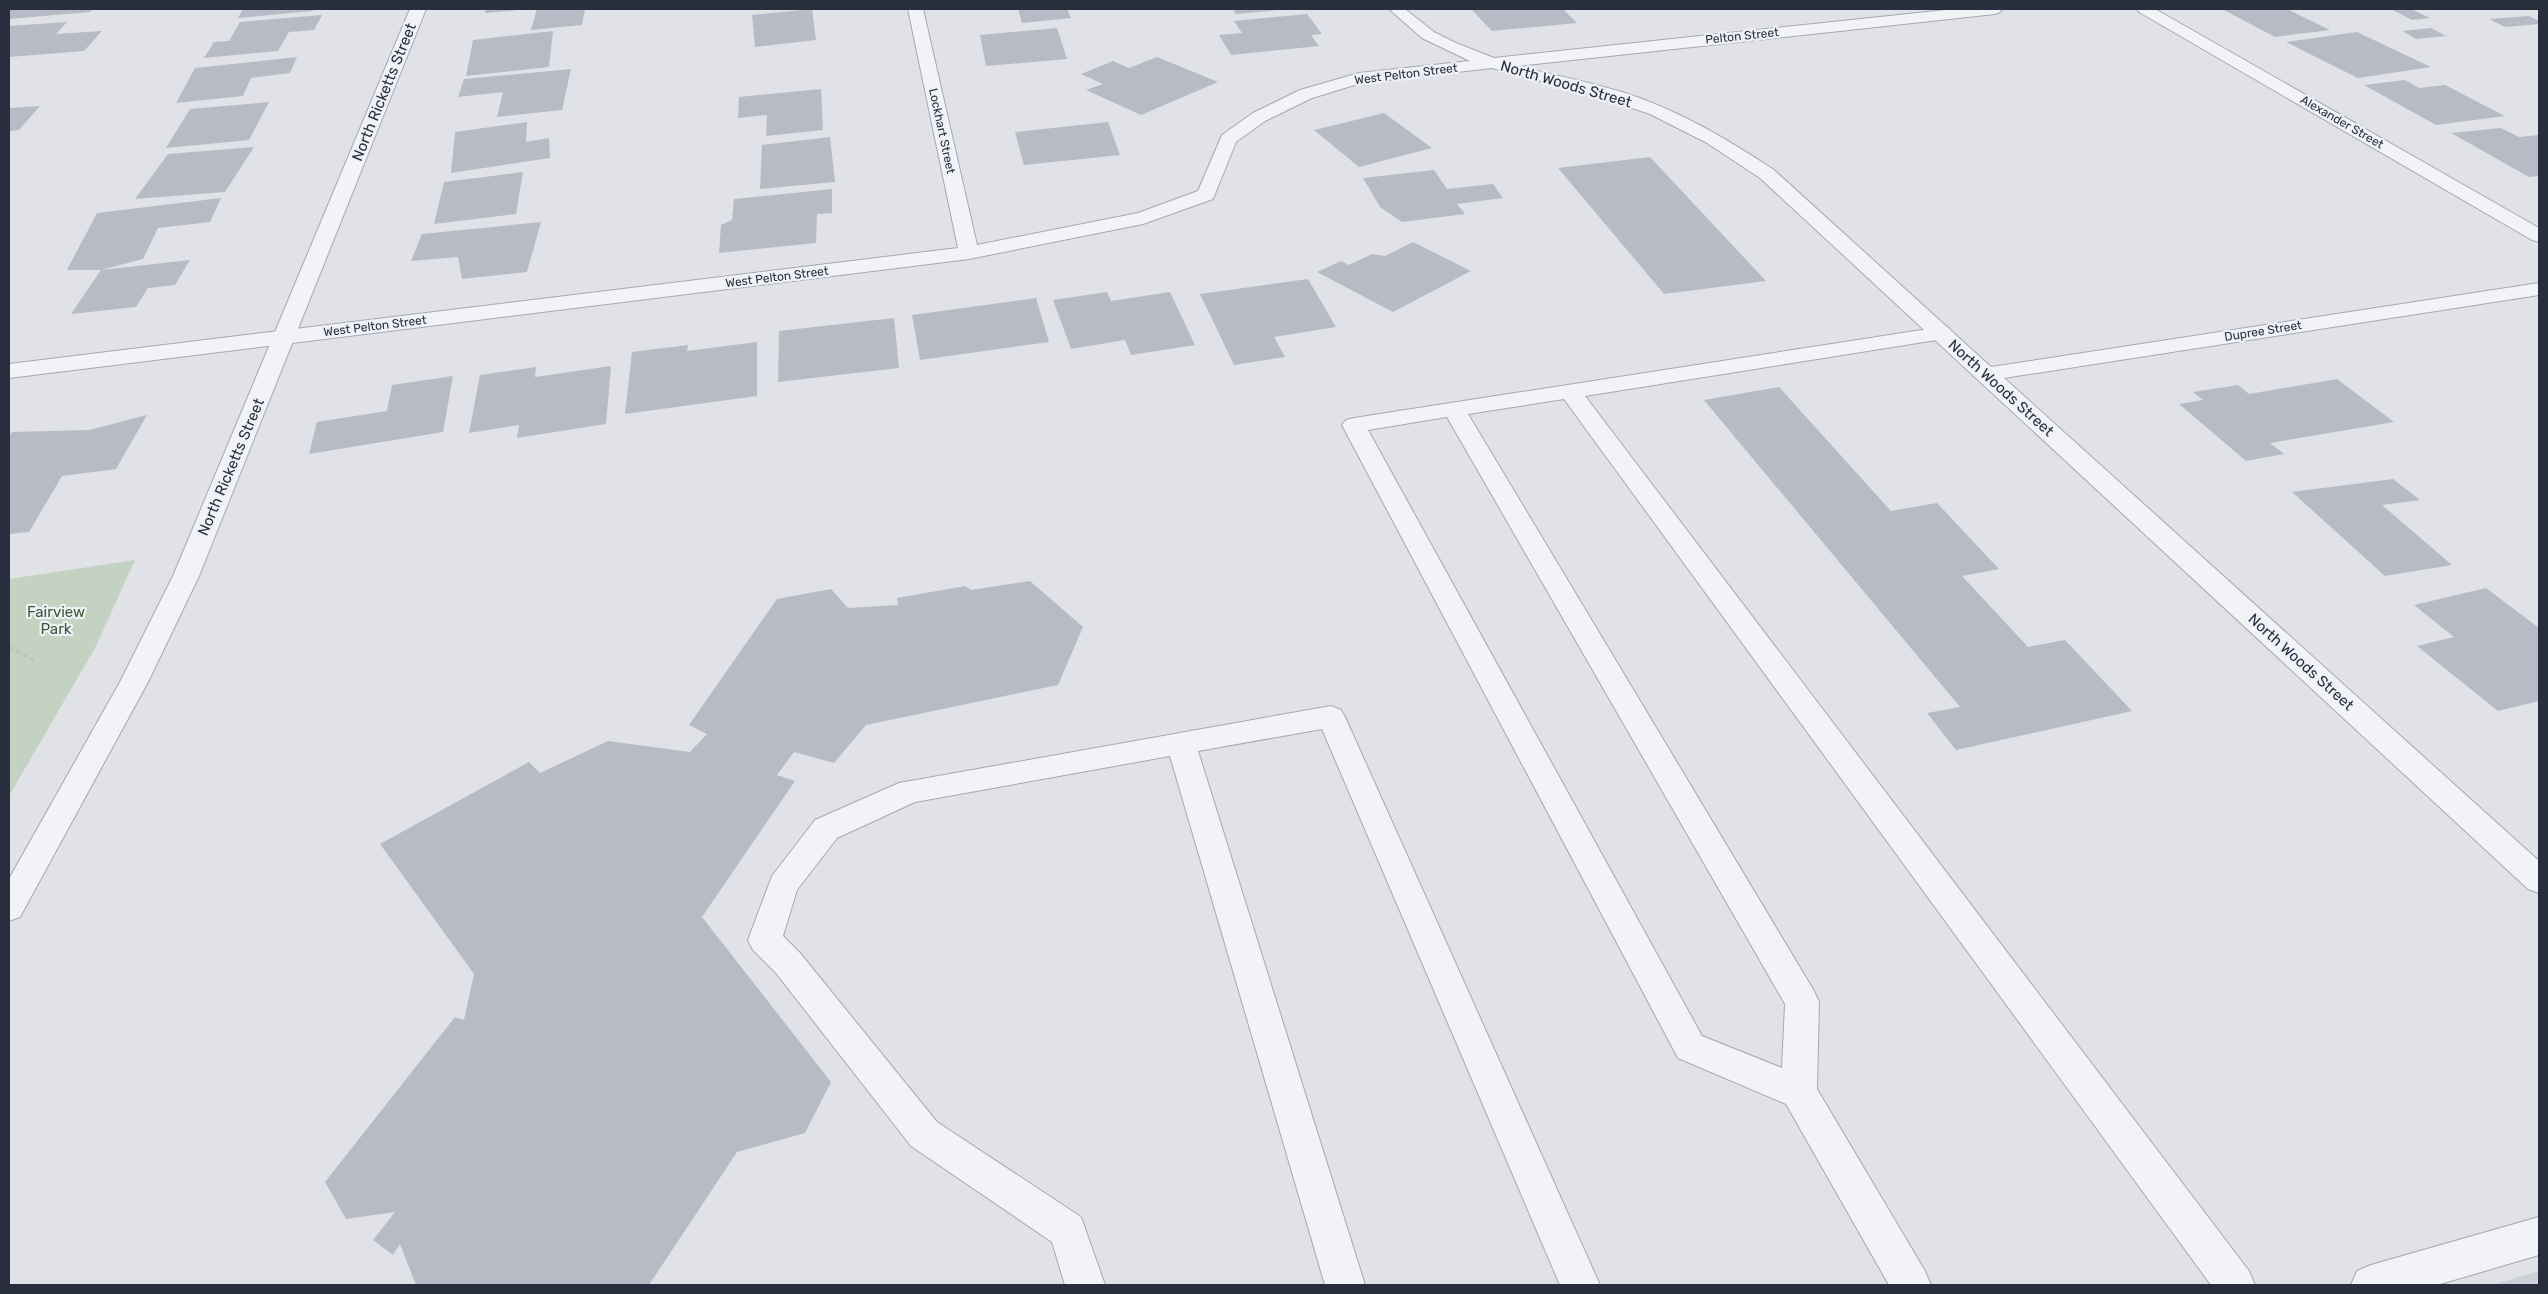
<svg xmlns="http://www.w3.org/2000/svg" width="2548" height="1294" viewBox="0 0 2548 1294" font-family="Rubik,sans-serif">
<rect width="100%" height="100%" fill="#e0e2e8"/>
<!-- built -->
<path fill="#ced1da" d="M2539,1271v14h-47z"/>
<!-- green -->
<path fill="#c3d2c1" d="M135,560l-40,88 -86,148v-217z"/>
<!-- building -->
<path fill="#b7bbc5" d="M9,9h84l-3,3 -81,7z
M243,9h73l-4,2 -74,7z
M486,9h32v1l-33,3z
M537,9h48l-3,16 -51,5z
M812,9l4,31 -61,7 -3,-32z
M1018,9h49l4,9 -49,5z
M1233,9h46v1l-43,4z
M1471,9h92l14,14 -85,8z
M2222,9h65l43,21 -55,7z
M2391,9h20l19,9 -18,2z
M1307,14l15,20 -11,1 8,11 -88,9 -12,-20 23,-2 -8,-12z
M322,15l-8,15 -25,2 -11,19 -74,7 10,-16 15,-1 11,-19z
M2529,16l10,5v3l-34,3 -16,-8z
M67,22l-11,12 46,-3 -18,20 -75,6v-31z
M1057,28l10,31 -81,7 -6,-31z
M2431,28l15,8 -30,3 -14,-8z
M553,31l-4,36 -83,9 7,-36z
M2357,32l74,35 -73,11 -72,-36z
M297,57l-7,16 -39,5 -8,18 -67,7 19,-35z
M1157,57l61,25 -77,33 -55,-25 17,-6 -22,-10 32,-13 16,7z
M571,69l-9,41 -65,7 6,-25 -45,5 6,-18z
M2405,80l14,8 26,-3 60,31 -69,9 -72,-40z
M821,89l2,41 -57,6 1,-21 -29,3 1,-21z
M269,102l-20,38 -83,8 24,-39z
M40,106l-21,24 -10,1v-23z
M1384,113l48,35 -73,19 -45,-37z
M527,122l-1,20 23,-4 1,20 -99,15 4,-41z
M1108,122l12,33 -96,10 -9,-33z
M2501,128l18,9 20,-2v41l-10,1 -78,-44z
M830,137l5,45 -75,7 2,-44z
M254,147l-29,45 -90,7 33,-45z
M1650,157l116,124 -102,13 -106,-126z
M1434,170l13,19 46,-5 10,14 -46,6 8,10 -63,8 -22,-15 -17,-29z
M523,172l-7,42 -82,10 10,-42z
M832,189v24l-15,1 -1,29 -97,10 2,-28 11,-5 2,-21z
M221,198l-11,24 -52,6 -15,31 -42,11h-34l30,-57z
M541,222l-14,50 -65,7 -4,-22 -47,4 11,-27z
M1413,242l58,29 -78,41 -76,-40 24,-11 8,4 23,-11 13,2z
M190,260l-15,25 -27,3 -12,19 -65,7 30,-44z
M1308,279l28,48 -62,10 11,20 -51,8 -34,-71z
M1107,292l4,9 59,-9 25,53 -64,10 -6,-15 -54,9 -18,-49z
M1036,298l13,44 -129,18 -8,-45z
M894,318l5,50 -121,14 1,-51z
M757,342v54l-132,18 7,-62 56,-7 -1,6z
M611,366l-5,58 -89,14 2,-13 -50,8 11,-58 56,-8 -1,10z
M453,376l-10,56 -134,22 8,-32 70,-11 5,-26z
M2337,379l57,43 -124,21 14,11 -38,7 -67,-57 24,-4 -10,-8 45,-7 11,9z
M1779,387l112,124 46,-8 62,66 -37,7 66,71 37,-7 67,71 -176,39 -29,-37 33,-6 -256,-307z
M147,415l-31,54 -54,7 -33,56 -20,2v-97l3,-5 77,-2z
M2393,479l27,21 -38,5 70,60 -67,11 -93,-84z
M1030,581l53,46 -25,58 -192,40 -32,38 -40,-11 -17,23 18,6 -93,136 129,165 -26,51 -68,19 -88,133h-233l-16,-41 -7,11 -20,-15 22,-28 -49,7 -21,-37 130,-165 9,3 10,-46 -94,-130 149,-82 11,11 68,-32 82,11 17,-18 -18,-9 88,-126 54,-10 17,19 50,-3 -1,-7 68,-12 6,4z
M2486,588l53,40v73l-41,10 -81,-65 37,-9 -40,-32z"/>
<g fill="none" stroke-linecap="round" stroke-linejoin="round">
<defs>
<path id="service" d="M1941,327l8,1 3,5 -3,5 -364,58 664,875 6,14h-44l-647,-886 -96,15 346,577 5,11 -2,87 108,182 6,14h-42l-103,-181 -108,-46 -336,-633 4,-5 8,-2zM1447,417l338,587 -3,64 -80,-32 -334,-606z
M1331,706l10,4 4,7 255,568h-40l-238,-556 -124,22 167,534h-40l-155,-529 -255,46 -78,36 -40,52 -14,46 17,17 137,169 144,95 24,68h-40l-13,-43 -141,-96 -135,-173 -23,-23 -5,-10 24,-64 43,-56 84,-37z"/>
<path id="minor" d="M908,9h15l54,236 161,-32 60,-22 24,-56 31,-22 47,-23 59,-17 111,-12 -48,-23 -33,-29h16l29,23 22,11 38,15 461,-49h47l-2,3 -5,2 -477,52c35,9 70,16 104,26 54,17 104,46 152,78l217,197 548,-84v12l-535,83 535,483v32l-11,-4 -768,-711 -53,-35 -57,-29 -64,-21 -94,-25 -131,15 -49,15 -47,23 -29,21 -23,57 -70,25 -174,35 -960,119v-14l949,-116z
M2137,9h18l384,219v14l-7,-2 -393,-228z
M2539,1217v38l-102,30h-86l6,-14 14,-6z"/>
<path id="tertiary" d="M410,9h16l-227,567 -51,106 -128,235 -11,4v-42l111,-197 53,-106z"/>
</defs>
<!-- service casing -->
<use href="#service" stroke="#a5a8b2" stroke-width="2"/>
<!-- minor casing -->
<use href="#minor" stroke="#a5a8b2" stroke-width="2"/>
<!-- tertiary casing -->
<use href="#tertiary" stroke="#a5a8b2" stroke-width="2"/>
<!-- path -->
<path stroke="#bec0c7" stroke-width="3" stroke-dasharray="4 4" stroke-linecap="butt" d="M9,647l26,14"/>
<!-- service -->
<use href="#service" fill="#f2f3f7" fill-rule="evenodd"/>
<!-- minor -->
<use href="#minor" fill="#f2f3f7" fill-rule="evenodd"/>
<!-- tertiary -->
<use href="#tertiary" fill="#f2f3f7" fill-rule="evenodd"/>
</g>
<g text-anchor="middle" dominant-baseline="central" stroke-width="4.5" stroke-linejoin="round" paint-order="stroke">
<!-- far-street labels -->
<g font-size="12" fill="#292e3f" stroke="#eff1f6">
<text transform="translate(1742 36) rotate(-6)">Pelton Street</text>
<text transform="translate(1406 74) rotate(-7)">West Pelton Street</text>
<text transform="translate(2342 122) rotate(30)">Alexander Street</text>
<text transform="translate(942 131) rotate(78)">Lockhart Street</text>
<text transform="translate(777 277) rotate(-7)">West Pelton Street</text>
<text transform="translate(375 326) rotate(-7)">West Pelton Street</text>
<text transform="translate(2263 331) rotate(-9)">Dupree Street</text>
</g>
<!-- street labels -->
<g font-size="15" fill="#292e3f" stroke="#eff1f6">
<text transform="translate(1566 84) rotate(16)">North Woods Street</text>
<text transform="translate(384 92) rotate(-68)">North Ricketts Street</text>
<text transform="translate(2001 388) rotate(42)">North Woods Street</text>
<text transform="translate(231 467) rotate(-67)">North Ricketts Street</text>
<text transform="translate(2301 662) rotate(42)">North Woods Street</text>
</g>
<!-- park labels -->
<g font-size="15" fill="#395a37" stroke="#eff1f6">
<text x="56" y="612">Fairview<tspan x="56" dy="17">Park</tspan></text>
</g>
</g>
<!-- border -->
<rect width="2548" height="1294" fill="none" stroke="#292e3f" stroke-width="20"/>
</svg>
